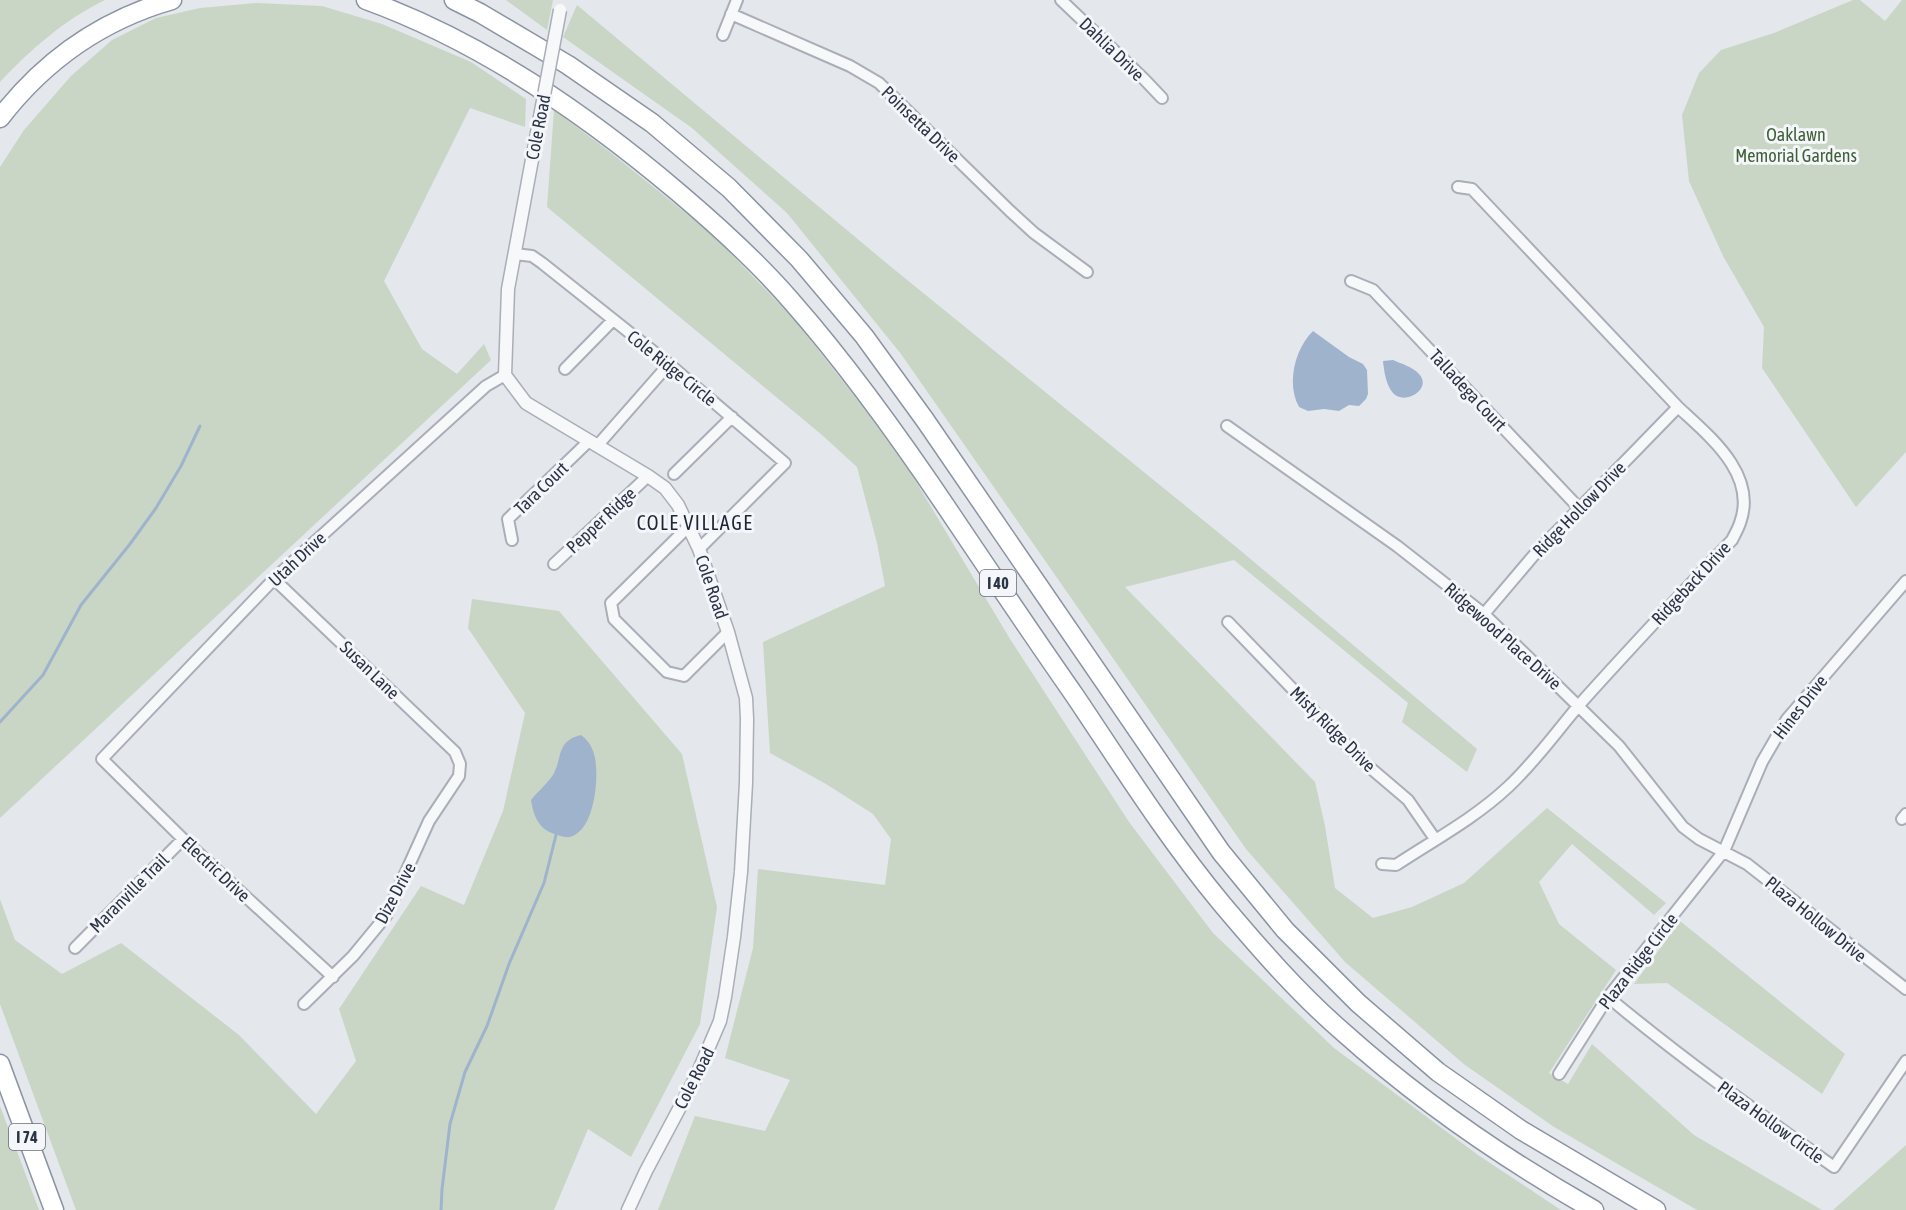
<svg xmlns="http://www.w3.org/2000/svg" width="1906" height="1210" viewBox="0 0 1906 1210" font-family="'Asap Condensed',sans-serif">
<rect width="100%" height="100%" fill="#e4e7ec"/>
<!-- green -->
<path fill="#c9d6c5" d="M0,0h105c-41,20 -74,49 -105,82z
M506,0h47l-6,30z
M1853,0h7l25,21 17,-21h4v452l-50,55 -94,-139 2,-41 -41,-71 -34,-75 -7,-66 17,-42 22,-23 53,-17z
M257,3l65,3 60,18 89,38 55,37 -1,28 -55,-19 -86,173 38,68 35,25 27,-30 7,16 -491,458v-651l24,-37 47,-54 41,-36 44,-22 44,-10z
M577,5l313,261 345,280 242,203 -10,23 -65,-50 6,-19 -174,-143 -109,27 190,195 10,44 10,62 38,30 39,-11 52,-24 83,-75 119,95 -12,12 -82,-71 -33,38 20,42 57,46 -67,103 19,11 24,-40 102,91 128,75h-125l-143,-83 -89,-62 -120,-103 -99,-113 -345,-495 -114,-141 -95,-85 -129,-91z
M554,110l56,42 103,83 80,83 67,85 52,72 98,164 119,183 84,111 121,115 144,107 83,55h-903l37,-94 70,15 25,-51 -65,-22 28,-110 5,-79 127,16 6,-46 -18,-25 -47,-30 -56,-31 -7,-111 122,-56 -8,-43 -20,-76 -35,-32 -275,-228z
M472,599l87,12 123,143 35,153 -17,117 -69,133 -43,-28 -34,81h-478l-76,-206v-105l15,41 47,34 59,-31 118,92 77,79 40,-53 -17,-52 82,-123 43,19 39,-94 22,-98 -57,-85z
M1680,921l165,133 -23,40 -155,-111 -33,1z
M0,1106l39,104h-39z
M1906,1145v65h-73z"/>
<!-- water -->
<path fill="#9fb4cc" d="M1313,331l36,26 14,7 4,6 1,24 -2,5 -7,7 -10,-1 -10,6 -15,-2 -16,2 -9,-4c-13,-24 -4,-58 14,-76z
M1393,360c9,4 20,7 26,14 14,15 -15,32 -26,19 -7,-8 -9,-22 -10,-32z
M581,735c8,6 12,13 14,23 4,19 0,73 -25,79 -5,1 -13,-2 -18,-4 -14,-5 -19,-19 -21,-33 6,-8 16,-16 22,-25 10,-18 3,-34 28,-40z"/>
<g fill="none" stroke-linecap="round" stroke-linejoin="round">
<!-- stream -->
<path stroke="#9fb4cc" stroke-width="3" d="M0,722l43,-47 38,-70 49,-61 26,-36 25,-42 19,-40
M441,1210l1,-21 8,-65 15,-52 22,-46 22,-62 35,-81 13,-52"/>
<defs>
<path id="minor" d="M1061,0l82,78 19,20
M731,14l119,52 29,17 131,128 24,22 53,39
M723,35l14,-35
M515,254l17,2 10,7 127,101 116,99 -86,86
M1351,281l22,9 206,218
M565,369l48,-49
M1227,426l170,120 87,68 135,132 64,81 16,12 48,25 159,125
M597,446l72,-82
M674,474l58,-57
M688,527l-77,76 3,16 53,53 17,4 44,-44
M512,540l-4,-21 81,-78
M554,564l94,-88
M274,579l181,173 5,12 -1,12 -30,45 -43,95 -33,40 -49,48
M1484,614l50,-59 144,-148
M1228,622l133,138 47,40 27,39
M1902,819l4,-5
M1382,864l14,1c38,-25 79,-47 112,-78 27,-25 48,-55 72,-83 50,-56 101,-110 152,-164 3,-6 6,-11 8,-17 18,-49 -31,-87 -62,-116l-206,-218 -14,-2
M75,948l108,-109
M333,977l-150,-138 -81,-80 172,-180 212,-193 19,-11
M1608,997c73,61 149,115 226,170l72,-106
M1559,1074l49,-77 116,-146 38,-89 25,-43 119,-138"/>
<path id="tertiary" d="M539,122l-31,167 -3,86 21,28 122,73 17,12 13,17 21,44 29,83 18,66 1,21 -1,64 -5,89 -7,65 -9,60 -5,24 -24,56 -50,94 -18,39"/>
<path id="motorway" d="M366,0c116,42 220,114 313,193 40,34 80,70 114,110 58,66 109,138 158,211 41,61 82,122 124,182 47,70 93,143 147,208 38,45 77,90 121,128 77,69 161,127 251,178
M454,0l26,13 88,52 84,58 77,65 70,71 65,77 61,84 296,432 64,78 73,73 80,69 83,58 135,80
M0,118c44,-57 102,-98 172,-118
M0,1064l54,146"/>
</defs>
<!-- minor casing -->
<use href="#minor" stroke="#a9aeb7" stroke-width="14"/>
<!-- tertiary casing -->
<use href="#tertiary" stroke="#a9aeb7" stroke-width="15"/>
<!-- motorway casing -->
<use href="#motorway" stroke="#8b94a3" stroke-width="21"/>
<!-- minor -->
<use href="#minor" stroke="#f7f8fa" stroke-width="10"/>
<!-- tertiary -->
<use href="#tertiary" stroke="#f7f8fa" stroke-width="12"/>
<!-- motorway -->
<use href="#motorway" stroke="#fff" stroke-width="18"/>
<defs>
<path id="tertiary-bridge" d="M539,122l21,-112"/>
</defs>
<!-- tertiary-bridge casing -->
<use href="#tertiary-bridge" stroke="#a9aeb7" stroke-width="15" stroke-linecap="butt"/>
<!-- tertiary-bridge -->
<use href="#tertiary-bridge" stroke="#f7f8fa" stroke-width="12"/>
</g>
<g text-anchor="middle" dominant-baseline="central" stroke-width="6" stroke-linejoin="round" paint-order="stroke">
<!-- shield labels -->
<g fill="#f4f6f9" stroke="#676e7b" stroke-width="1.5">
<rect x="980" y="570" width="36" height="26" rx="4.5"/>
<rect x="9" y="1124" width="36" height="26" rx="4.5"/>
</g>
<g font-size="16" font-weight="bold" fill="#2b3445">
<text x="998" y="583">I 40</text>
<text x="27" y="1137">I 74</text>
</g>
<!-- street labels -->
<g font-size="18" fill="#2b3445" stroke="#f4f6f9">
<text transform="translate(1112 49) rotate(44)">Dahlia Drive</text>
<text transform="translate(921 124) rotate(44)">Poinsetta Drive</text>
<text transform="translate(538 127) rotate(-79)">Cole Road</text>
<text transform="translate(672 368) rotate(39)">Cole Ridge Circle</text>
<text transform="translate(1468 390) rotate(47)">Talladega Court</text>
<text transform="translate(541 488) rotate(-44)">Tara Court</text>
<text transform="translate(1579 509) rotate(-46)">Ridge Hollow Drive</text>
<text transform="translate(601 520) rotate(-43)">Pepper Ridge</text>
<text transform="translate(297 559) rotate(-43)">Utah Drive</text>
<text transform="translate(1691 583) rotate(-47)">Ridgeback Drive</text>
<text transform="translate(712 587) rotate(71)">Cole Road</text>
<text transform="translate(1503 636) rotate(42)">Ridgewood Place Drive</text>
<text transform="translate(370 670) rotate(44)">Susan Lane</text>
<text transform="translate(1800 707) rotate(-52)">Hines Drive</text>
<text transform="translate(1333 729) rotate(45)">Misty Ridge Drive</text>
<text transform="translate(216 869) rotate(43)">Electric Drive</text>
<text transform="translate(129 893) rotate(-45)">Maranville Trail</text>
<text transform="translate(395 893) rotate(-62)">Dize Drive</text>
<text transform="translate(1816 919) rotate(39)">Plaza Hollow Drive</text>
<text transform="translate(1638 961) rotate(-52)">Plaza Ridge Circle</text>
<text transform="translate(694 1078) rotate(-63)">Cole Road</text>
<text transform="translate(1771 1122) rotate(36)">Plaza Hollow Circle</text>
</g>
<!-- park labels -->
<g font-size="18" fill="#3f6138" stroke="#f4f6f9">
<text x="1796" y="134">Oaklawn<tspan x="1796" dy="21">Memorial Gardens</tspan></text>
</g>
<!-- neighbourhood labels -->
<g font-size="20" letter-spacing="1.5" fill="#1d2536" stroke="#f4f6f9">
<text x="695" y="522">COLE VILLAGE</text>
</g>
</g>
</svg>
